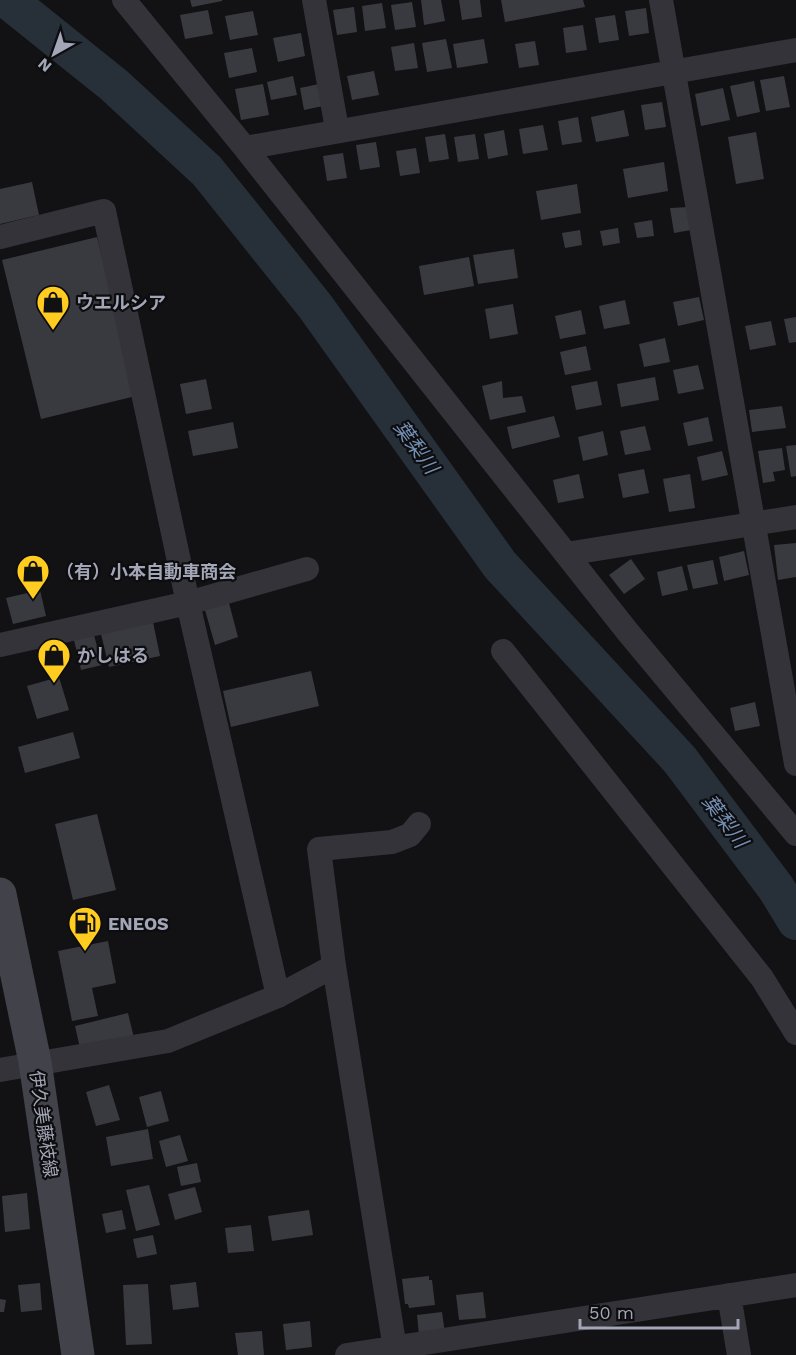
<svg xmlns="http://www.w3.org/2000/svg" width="796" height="1355" viewBox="0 0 796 1355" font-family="'Work Sans','Noto Sans JP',sans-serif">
<rect width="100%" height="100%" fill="#121214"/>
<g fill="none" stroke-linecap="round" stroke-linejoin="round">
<!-- river -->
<path stroke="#272f39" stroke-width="38" d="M8,0l106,85 93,86 108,135 185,259 180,195 96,128 20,33"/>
</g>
<!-- building -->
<path fill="#393a3f" d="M190,0h32v1l-30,6z
M421,0h20l4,21 -21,4z
M459,0h21l2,17 -20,3z
M501,0h82l2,7 -80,15z
M412,2l4,25 -21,3 -4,-25z
M382,3l4,25 -21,3 -3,-25z
M354,7l3,25 -20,3 -4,-25z
M646,8l3,25 -20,3 -4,-25z
M208,10l5,24 -28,5 -5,-24z
M253,11l5,24 -28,5 -5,-24z
M615,15l4,25 -20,3 -4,-25z
M583,25l4,25 -21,3 -3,-25z
M301,33l4,23 -27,6 -5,-24z
M446,39l6,29 -25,4 -5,-29z
M484,39l4,24 -31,5 -4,-24z
M535,41l4,24 -20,3 -4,-24z
M414,43l4,25 -23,3 -4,-24z
M252,48l5,24 -28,6 -5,-25z
M374,71l5,24 -27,5 -5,-24z
M293,76l4,19 -26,5 -4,-18z
M784,76l6,31 -24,4 -6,-31z
M754,81l6,31 -23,5 -7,-31z
M263,84l6,31 -28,5 -6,-31z
M319,84l4,22 -19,4 -4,-22z
M723,88l7,32 -29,6 -6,-32z
M662,102l4,25 -21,3 -4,-25z
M624,110l5,26 -33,6 -5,-25z
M578,117l4,25 -20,3 -4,-24z
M543,125l5,25 -25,4 -4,-25z
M504,130l4,25 -20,4 -4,-25z
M756,132l8,47 -28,5 -8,-47z
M445,134l4,25 -20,3 -4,-25z
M475,134l4,25 -21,3 -4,-25z
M376,142l4,25 -20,3 -4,-25z
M416,148l4,25 -20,3 -4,-25z
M343,153l4,25 -20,3 -4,-25z
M664,162l4,29 -40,7 -5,-29z
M32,182l7,33 -39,9v-35z
M577,184l4,29 -40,7 -5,-29z
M689,207l2,23 -17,3 -4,-25z
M652,220l2,16 -17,2 -3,-15z
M618,228l2,15 -17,3 -3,-15z
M580,230l2,15 -17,3 -3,-15z
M97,237l39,159 -95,23 -39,-159z
M514,249l4,29 -40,6 -5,-29z
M469,257l5,29 -50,9 -5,-29z
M699,297l5,23 -26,6 -5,-24z
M625,300l5,24 -26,5 -5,-23z
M513,304l5,30 -28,5 -5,-30z
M581,310l5,24 -26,5 -5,-23z
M796,317v25l-7,1 -5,-24z
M771,321l5,24 -26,5 -5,-24z
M665,338l5,24 -26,5 -5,-23z
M586,346l5,24 -26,5 -5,-23z
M698,365l6,24 -26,5 -5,-24z
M655,377l4,23 -38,7 -4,-23z
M206,379l6,30 -26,5 -6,-30z
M502,381l1,17 19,-2 4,16 -36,8 -8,-34z
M597,381l5,24 -26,5 -5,-24z
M782,406l4,22 -34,4 -3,-22z
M554,416l6,21 -48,12 -5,-22z
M708,417l5,24 -25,5 -5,-23z
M233,422l5,26 -45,8 -5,-25z
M645,426l6,24 -26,5 -5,-24z
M603,431l5,24 -25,6 -5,-24z
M796,445v31l-5,1 -5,-31z
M782,448l3,22 -12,2 2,9 -12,2 -5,-32z
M722,451l6,24 -26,6 -5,-24z
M644,469l5,24 -26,5 -5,-24z
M579,474l5,24 -26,5 -5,-23z
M690,474l5,34 -26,4 -6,-33z
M796,543v34l-18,3 -4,-35z
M744,551l5,24 -25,6 -5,-24z
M631,559l14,20 -21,15 -15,-19z
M713,560l5,24 -25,5 -6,-24z
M682,566l6,24 -26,6 -5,-24z
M40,590l6,26 -33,8 -7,-26z
M229,603l9,34 -23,8 -10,-35z
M153,622l7,34 -51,11 -8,-33z
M94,635l8,30 -21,5 -7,-30z
M311,671l8,35 -88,21 -8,-36z
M59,677l10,33 -32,9 -10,-33z
M755,702l5,24 -25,5 -5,-23z
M73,732l7,26 -55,15 -7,-26z
M97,814l19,76 -43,10 -18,-76z
M108,941l8,42 -24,5 6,28 -26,5 -14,-70z
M128,1013l6,25 -54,10 -5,-22z
M109,1085l11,35 -24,6 -10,-34z
M161,1091l8,30 -22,6 -8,-30z
M148,1129l5,30 -42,7 -5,-29z
M180,1135l8,26 -22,6 -7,-26z
M197,1163l4,19 -20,4 -4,-19z
M149,1185l11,40 -24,6 -10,-41z
M195,1187l7,25 -27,8 -7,-26z
M27,1193l3,36 -25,3 -3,-36z
M122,1210l4,19 -20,4 -4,-19z
M309,1210l4,25 -41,6 -4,-25z
M251,1225l3,26 -26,2 -3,-25z
M153,1235l4,19 -20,4 -4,-19z
M429,1276v4h3l3,25 -26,3 -1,-4h-3l-3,-25z
M196,1282l3,25 -26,3 -3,-25z
M40,1283l2,27 -21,2 -3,-27z
M148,1284l4,60 -26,1 -3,-60z
M483,1292l3,26 -27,2 -3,-25z
M0,1299l6,1 -2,12h-4z
M442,1312l3,21 -26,2 -2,-20z
M310,1321l2,26 -26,3 -3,-26z
M262,1331l2,24h-26l-3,-22z"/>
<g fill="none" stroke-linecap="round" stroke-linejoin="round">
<!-- minor -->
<path stroke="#333339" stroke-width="24" d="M124,0l121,148 382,483 169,203
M314,0l23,129
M661,0l135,764
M245,148l551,-98
M0,237l104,-26 84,392 90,393
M566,554l230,-37
M0,645l188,-42 119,-34
M503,651l259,327 34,55
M0,1070l168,-29 110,-45 56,-30
M729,1295l10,60
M347,1355l449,-70
M396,1355l-62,-389 -15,-117 73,-7 18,-7 9,-11"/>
<!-- secondary -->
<path stroke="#41424a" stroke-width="33" d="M0,894l35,168 43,293"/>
</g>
<!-- icons -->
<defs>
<symbol id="shop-pin" viewBox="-11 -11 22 30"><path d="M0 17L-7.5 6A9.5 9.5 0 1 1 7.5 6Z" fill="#ffcc1f" stroke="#0d0d0f"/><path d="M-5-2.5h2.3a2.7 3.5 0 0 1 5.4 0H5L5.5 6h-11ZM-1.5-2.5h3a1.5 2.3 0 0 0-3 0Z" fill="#111"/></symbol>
<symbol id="fuel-pin" viewBox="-11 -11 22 30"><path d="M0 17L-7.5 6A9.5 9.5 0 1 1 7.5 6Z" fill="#ffcc1f" stroke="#0d0d0f"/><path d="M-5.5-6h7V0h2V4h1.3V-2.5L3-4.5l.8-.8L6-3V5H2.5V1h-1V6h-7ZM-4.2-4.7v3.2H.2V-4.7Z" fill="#111"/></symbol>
</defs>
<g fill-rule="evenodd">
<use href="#shop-pin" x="34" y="283" width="38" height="52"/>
<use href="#shop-pin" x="14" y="552" width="38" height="52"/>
<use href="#shop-pin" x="35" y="636" width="38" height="52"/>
<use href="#fuel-pin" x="66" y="904" width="38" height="52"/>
</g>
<g text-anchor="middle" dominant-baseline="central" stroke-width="4.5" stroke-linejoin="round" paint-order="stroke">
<!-- poi labels -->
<g font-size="18" font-weight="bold" fill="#a2a6b6" stroke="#0d0d0f" text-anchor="start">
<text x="76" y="302">ウエルシア</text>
<text x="56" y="571">（有）小本自動車商会</text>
<text x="77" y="655">かしはる</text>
<text x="108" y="923">ENEOS</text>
</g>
<!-- street labels -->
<g font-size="18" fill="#a2a6b6" stroke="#0d0d0f">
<text transform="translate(44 1124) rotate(82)">伊久美藤枝線</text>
</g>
<!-- water labels -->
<g font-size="20" font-style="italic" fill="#7590b5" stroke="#0d0d0f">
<text transform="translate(416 447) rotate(54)">葉梨川</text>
<text transform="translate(725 821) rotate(53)">葉梨川</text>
</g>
</g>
<!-- north arrow -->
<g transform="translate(54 54) rotate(220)" stroke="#0d0d0f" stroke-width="4.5" paint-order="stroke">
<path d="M0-4.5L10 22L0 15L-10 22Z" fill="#a2a6b6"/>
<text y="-9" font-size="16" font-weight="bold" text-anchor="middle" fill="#a2a6b6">N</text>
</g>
<!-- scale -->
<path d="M580 1319v9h158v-9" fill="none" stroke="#a2a6b6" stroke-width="3"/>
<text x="589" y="1319" font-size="18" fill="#a2a6b6" stroke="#0d0d0f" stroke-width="4.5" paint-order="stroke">50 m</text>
</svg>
